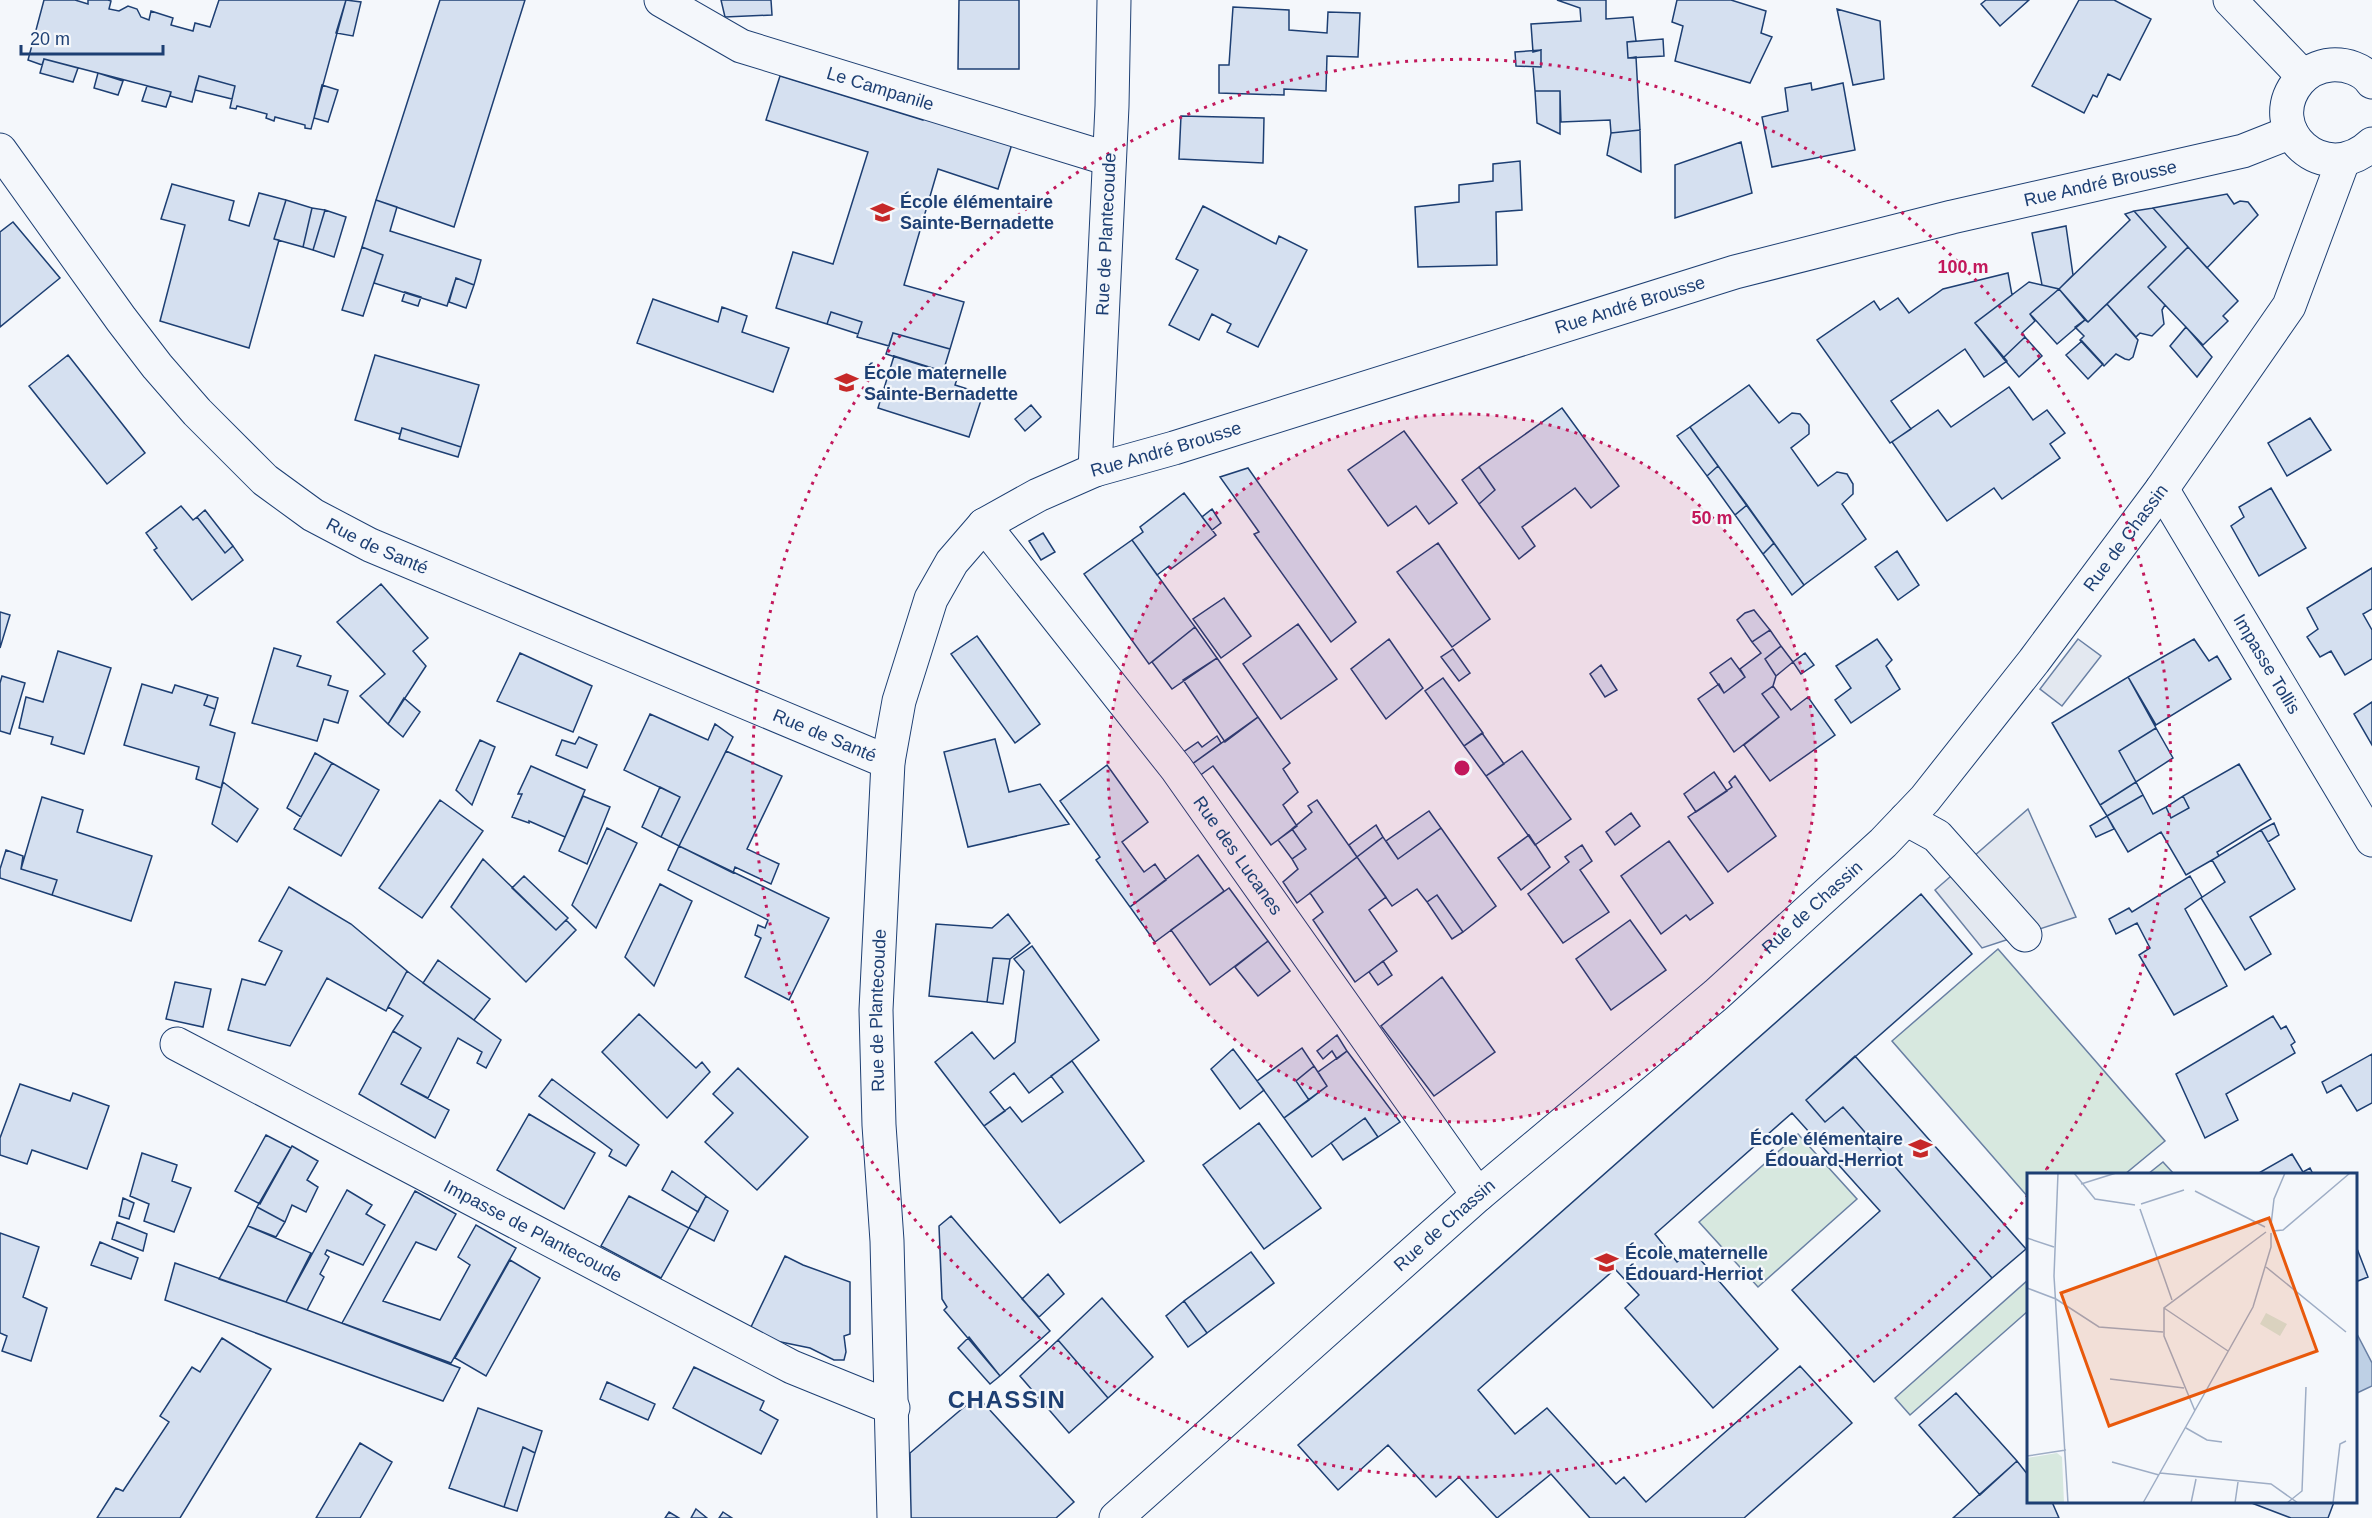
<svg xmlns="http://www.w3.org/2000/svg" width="2372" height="1518" viewBox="0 0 2372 1518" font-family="Arial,sans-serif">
<rect width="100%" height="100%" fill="#f4f7fb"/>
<!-- green -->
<path fill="#d7e8df" stroke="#687fa3" stroke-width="1.5" d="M1998,949l167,192 -40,33h-97v23l-136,-156z
M1798,1134l59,65 -99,88 -59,-65z
M2163,1162l11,12h-26z
M2028,1280v31l-118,104 -15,-17z"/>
<!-- parking -->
<path fill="#e3e8f0" stroke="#687fa3" stroke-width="1.5" d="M2078,639l23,17 -39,50 -22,-17z
M2028,809l48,108 -94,31 -47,-58z"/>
<!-- water -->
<path fill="#bed0e5" stroke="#687fa3" stroke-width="1.5" d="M2357,1334l15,29v23l-15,7 -1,-58z"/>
<!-- building -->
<path fill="#d5e0f0" stroke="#1d3f73" stroke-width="1.5" d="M44,0h31l13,4v-4h20l3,1 -2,8 10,2 9,-5 9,3 4,8 8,3 2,-9 22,7 -2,7 22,6 2,-8 15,4 9,-27h127l-35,129 -6,-1v-3l-30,-8 -1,4 -8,-3 1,-4 -30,-8 -1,3 -6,-1 5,-22 -36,-10 -7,26 -22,-6 1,-4 -127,-33 -2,6 -14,-5z
M346,0l15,2 -8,34 -17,-3z
M440,0h85l-71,227 -78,-27z
M721,0h50l1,15 -47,2z
M959,0h60v69h-61z
M1557,0h49v19l27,-2 3,24 -9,1 1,16 8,-1 4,73 -29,3 -1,-13 -49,2 -1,-31h-25l-2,-24h8v-17l-8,2 -2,-28 50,-3 -1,-13z
M1677,0h54l35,11 -5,22 11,4 -22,46 -75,-22 8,-35 -11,-4z
M1986,0h43l-29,26 -19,-22z
M2079,0h35l37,19 -31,61 -12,-6 -11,23 -4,-2 -9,18 -52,-27z
M1233,7l56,3v20l38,3 1,-21 32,1 -2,44 -31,-1 -1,35 -42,-2v6l-65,-2v-28h10z
M1837,9l43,12 4,58 -31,6z
M1663,39l1,17 -36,2 -1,-16z
M1541,50v17l-25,-1 -1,-14z
M44,59l34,9 -5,14 -33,-9z
M98,73l25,8 -5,14 -24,-7z
M199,76l36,10 -3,13 -37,-9z
M780,76l143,44 2,-6 87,30 -14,45 -60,-20 -34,116 60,17 -14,47 -57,-16 -4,13 -32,-9 5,-15 -31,-10 -4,12 -51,-16 17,-56 40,12 35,-112 -102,-32z
M1811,83l1,7 31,-7 12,67 -83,17 -10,-50 26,-6 -3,-23z
M322,85l16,5 -10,32 -14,-4z
M147,86l24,6 -5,15 -24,-6z
M1535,91h25v43l-23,-11z
M1181,116l83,2 -1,45 -84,-4z
M1640,130l1,42 -34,-17 4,-22z
M1741,142l11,51 -77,25v-53z
M1520,161l2,49 -26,2 1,53 -79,2 -3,-60 44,-5v-17l34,-4v-17z
M172,184l62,17 -5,19 20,6 10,-33 27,7 -12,39 5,1 -30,108 -89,-27 25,-96 -24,-6z
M2227,194l7,10 6,-3 8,1 10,13 -51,53 -54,-60z
M286,200l26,8 -9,39 -29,-8z
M376,200l21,7 -7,24 91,29 -7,25 -18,-7 -9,28 -73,-23 9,-28 -21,-8z
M1203,206l73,38 3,-8 28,14 -49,97 -31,-15 4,-8 -19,-10 -13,26 -30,-15 29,-55 -22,-11z
M312,208l13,2 -12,40 -10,-3z
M2153,208l35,39 -40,40 17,18 -3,5 2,14 -12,12 -12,-3 -4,4 -29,-33 59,-57 -32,-36z
M325,210l21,7 -12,40 -21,-7z
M2134,211l32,36 -78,75 -29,-33 71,-69 -5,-6z
M13,222l47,56 -60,49v-95z
M2066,226l7,49 -14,14 -17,-4 -10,-52z
M362,247l21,8 -20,61 -21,-6z
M2188,247l50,54 -15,15 5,5 -25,24 -55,-58z
M2008,273l4,22 -37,28 32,38 -23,16 -19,-28 -74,52 20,28 -21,14 -73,-103 57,-39 6,9 18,-12 11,15 34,-24z
M456,278l18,7 -8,23 -17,-6z
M2029,282l30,7 -29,25 5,7 -13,12 3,4 -22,21 -28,-35z
M2059,289l26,31 -28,24 -27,-30z
M405,292l16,5 -3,9 -16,-5z
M653,299l65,23 4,-15 25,9 -5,16 47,16 -16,44 -136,-49z
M2107,304l31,36 -5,17 -4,3 -4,-1 -9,-5 -12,12 -24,-26 4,-4 -9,-9 10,-7 3,2z
M831,312l31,10 -4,12 -31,-10z
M2186,327l26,30 -15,20 -27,-31z
M893,333l57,16 -7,23 -57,-18z
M2025,337l17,19 -23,21 -16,-19z
M2082,341l21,23 -15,15 -22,-24z
M68,355l77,98 -38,31 -78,-98z
M375,355l104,30 -18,62 -59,-19 -2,6 -45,-14z
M894,356l64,20 -3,9 28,9 -14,43 -91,-29z
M1749,385l30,38 13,-10 8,1 9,11v9l-18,14 27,38 19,-14 10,2 6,10v10l-11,10 24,35 -62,46 -114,-158z
M2009,387l24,33 14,-10 18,23 -15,11 10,14 -58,41 -8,-11 -47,33 -55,-79 46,-32 13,17z
M1031,405l10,12 -16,14 -10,-12z
M1562,408l57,78 -28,22 -16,-20 -53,39 13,19 -16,13 -40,-55 16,-14 -16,-23z
M2310,418l21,32 -44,26 -19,-33z
M1690,427l28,39 -11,10 -30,-40z
M402,428l59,19 -3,10 -59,-18z
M1404,431l53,72 -28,21 -13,-18 -28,20 -40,-56z
M1718,466l29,39 -12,10 -28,-39z
M1479,467l16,23 -16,14 -17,-24z
M1248,468l108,154 -25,20 -77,-108 5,-2 -39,-55z
M2271,488l35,60 -47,28 -28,-50 13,-9 -5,-10z
M1184,493l32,42 -45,34 -2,-3 -12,9 -25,-35 11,-8 -3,-5z
M1747,505l27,38 -11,11 -28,-39z
M181,506l12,14 4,-3 28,36 8,-7 10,14 -51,40 -38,-50 3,-2 -11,-15z
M1212,509l9,14 -9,7 -10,-13z
M205,510l28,36 -8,7 -28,-36z
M1043,533l12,19 -14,8 -12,-19z
M1132,540l63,87 -46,37 -65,-90z
M1438,543l52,76 -38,28 -55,-75z
M1774,543l30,42 -12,10 -29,-41z
M1897,551l22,34 -21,15 -23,-33z
M2372,568v41l-9,5 9,16v29l-27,16 -14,-24 -11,6 -13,-20 11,-8 -11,-21z
M381,584l47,54 -15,13 13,15 -38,58 -28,-28 25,-22 -48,-52z
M1224,598l27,38 -30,22 -28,-39z
M1754,610l16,20 -18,12 -15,-22 8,-7z
M0,612l10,3 -10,33z
M1298,624l39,55 -56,40 -38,-55z
M1195,627l22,31 -45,31 -20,-27z
M1770,630l11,16 -16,13 11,17 -3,10 -11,8 17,23 -45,35 -36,-53 21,-15 5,9 21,-16 -5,-8 21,-16 -9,-11z
M977,636l63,88 -25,19 -64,-89z
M1389,639l34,49 -37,31 -35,-50z
M1877,639l15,21 -6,6 14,23 -49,34 -16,-23 16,-12 -15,-22z
M2194,639l15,22 8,-5 14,23 -75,46 -28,-48z
M1781,646l12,16 -17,14 -11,-17z
M274,648l27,8 -4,10 34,10 -3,9 20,6 -10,32 -14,-4 -7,22 -65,-18z
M1453,649l17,24 -11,8 -18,-24z
M58,651l53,17 -27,86 -33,-10 2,-7 -34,-9 7,-31 17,5z
M520,653l72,33 -19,46 -76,-31z
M1805,653l9,12 -13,9 -8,-12z
M1217,658l41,59 -33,25 -42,-62z
M1731,658l14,19 -21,16 -14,-20z
M1601,665l16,25 -12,7 -15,-23z
M2,676l23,7 -15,51 -10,-3v-48z
M2128,677l28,51 -37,23 17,31 -36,23 -48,-82z
M1443,678l40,55 -19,13 -39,-55z
M142,684l30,9 3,-8 33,10 -4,10 11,4 -5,16 25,8 -14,55 -25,-9 3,-12 -75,-22z
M1773,686l18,24 17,-13 27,38 -65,46 -26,-36 35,-28 -17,-23z
M208,695l10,3 -3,11 -11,-4z
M404,698l16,14 -17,25 -15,-13z
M2372,702v43l-18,-31z
M650,714l58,26 7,-16 18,13 -54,109 -18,-9 19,-40 -56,-27z
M1258,717l32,46 -7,6 15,23 -15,13 14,21 -26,19 -58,-79 -18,13 -7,-12z
M2156,728l17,30 -37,24 -17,-31z
M1482,733l22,31 -18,12 -22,-30z
M1217,736l4,7 -33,24 -9,-12 19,-13 4,5z
M579,737l18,8 -10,23 -31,-13 6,-15 13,4z
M995,739l14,53 31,-8 29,40 -101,23 -24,-95z
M480,740l15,7 -23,58 -16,-15z
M726,751l56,25 -35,73 32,15 -8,20 -36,-17 -2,6 -54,-27z
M1522,751l49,68 -36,26 -49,-69z
M315,753l17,10 -31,54 -14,-9z
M332,763l47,27 -38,66 -47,-27z
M2239,764l32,55 -54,33 2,4 -7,4 -26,15 -25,-43 -33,20 -21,-36 36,-21 10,19 13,-7 5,11 18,-10 -6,-12z
M1107,765l41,57 -26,20 22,30 11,-8 11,16 -36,27 -34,-47 4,-3 -40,-56z
M531,766l54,24 -20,47 -36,-16v2l-17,-6 10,-23h-4z
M1714,772l13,19 -31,21 -12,-18z
M1735,776l41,60 -48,36 -40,-55 44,-30 -3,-5z
M223,782l35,27 -21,33 -25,-18z
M2136,782l7,13 -36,21 -7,-11z
M660,787l20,10 -19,40 -19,-10z
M583,796l27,11 -23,57 -28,-13z
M2183,796l6,12 -18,10 -5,-11z
M42,797l41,13 -6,22 75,24 -21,65 -79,-26 5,-15 -36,-11z
M440,800l43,31 -61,87 -43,-30z
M1317,800l40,57 -60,46 -14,-21 15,-13 -6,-10 14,-10 -14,-20 20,-17 -4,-6z
M1429,811l12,17 -43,31 -12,-18z
M1631,813l9,13 -25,19 -9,-13z
M2107,816l7,13 -18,8 -6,-11z
M2274,823l5,12 -11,7 -7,-12z
M1376,825l7,12 -26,20 -8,-12z
M607,828l30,15 -41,85 -24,-23z
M1441,828l55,78 -33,26 -26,-37 -10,7 -10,-13 -25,17 -35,-49 26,-20 15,22z
M1292,829l14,20 -14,10 -14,-19z
M2261,830l34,59 -45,28 21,37 -26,16 -44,-72 24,-16 -13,-22z
M1529,835l21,32 -29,23 -23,-32z
M1669,841l44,62 -23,17 -4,-5 -25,19 -40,-58z
M1582,845l10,16 -12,9 29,42 -46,31 -35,-49 41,-32 -4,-5z
M679,846l150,72 -40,82 -44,-23 16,-39 -6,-3 3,-10 7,3 3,-8 -100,-50z
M6,850l17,6 -2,13 36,11 -5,15 -52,-17v-9z
M1198,855l26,36 -69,51 -25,-35z
M1357,857l29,40 -17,13 28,41 -42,31 -42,-62 10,-8 -13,-19z
M483,859l73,71 10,-10 10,10 -50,52 -75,-75z
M524,876l44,42 -12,12 -44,-42z
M2190,876l12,21 -17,12 42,77 -53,29 -35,-60 11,-7 -13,-25 -21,11 -7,-15 20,-11 3,4z
M660,884l32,17 -38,85 -29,-29z
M289,887l62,37 56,47 -21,40 -59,-33 -37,68 -62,-16 14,-51 23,6 17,-34 -23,-10z
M1229,888l39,53 -58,44 -39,-55z
M1921,894l51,60 -166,146 19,22 18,-15 149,171 -118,104 -82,-92 88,-79 -88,-98 -137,121 22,28 15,-12 86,99 -65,59 -88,-100 14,-13 -24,-26 -137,121 37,44 32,-26 69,76 8,-7 22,25 154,-136 52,57 -108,95h-154l-39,-44 -54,44 -38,-41 -23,20 -48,-52 -50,45 -40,-45z
M1437,895l26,37 -11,7 -25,-37z
M1008,914l22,29 -20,16 -17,-1 -6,44 -58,-6 7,-72 56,4z
M1630,920l36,50 -55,40 -35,-51z
M1268,941l22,30 -32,25 -23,-29z
M1032,946l67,94 -70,53 -15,-20 -24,19 15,19 -21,15 -49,-64 37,-30 22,27 21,-17 9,-71 -10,-12z
M993,958l17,1 -7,45 -16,-2z
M438,960l52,39 -16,21 -51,-37z
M1383,961l9,14 -14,10 -9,-13z
M407,971l94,69 -15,28 -9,-5 5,-11 -24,-14 -30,60 -27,-14 20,-36 -28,-17 10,-15 -15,-9z
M1442,977l53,75 -61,44 -53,-70z
M175,982l36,7 -8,38 -37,-8z
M639,1014l57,54 6,-6 8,10 -43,46 -65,-66z
M2273,1016l8,13 5,-3 9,16 -4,3 4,8 -69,41 12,26 -33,18 -29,-64z
M393,1031l28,17 -20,36 48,26 -14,28 -76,-44z
M1337,1035l10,16 -10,8 -5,-8 -9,8 -6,-8z
M1302,1048l12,18 -18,15 13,19 -25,18 -27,-37z
M1233,1049l31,41 -24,19 -29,-40z
M1347,1051l53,71 -22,15 -13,-19 -53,39 -28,-39 43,-32 -9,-14z
M2372,1054v49l-15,8 -16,-26 -14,8 -5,-11z
M1855,1056l171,193 -34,29 -149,-171 -18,15 -19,-22z
M1072,1061l72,100 -84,62 -76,-97 26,-19 12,15 41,-30 -12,-16z
M1314,1066l13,20 -18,14 -13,-19z
M738,1068l70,69 -51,53 -52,-48 28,-29 -20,-19z
M552,1079l87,66 -13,21 -17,-10 3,-6 -73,-54z
M20,1084l50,17 3,-8 36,13 -22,63 -55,-19 -5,14 -27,-9v-17z
M529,1114l66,39 -31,56 -67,-39z
M1365,1118l13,19 -35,23 -12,-17z
M1259,1123l62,85 -57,41 -61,-84z
M266,1135l25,13 -31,56 -25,-13z
M292,1146l26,15 -11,19 11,7 -12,25 -14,-7 -7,17 -28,-15z
M142,1153l35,12 -5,16 19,7 -17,44 -30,-11 5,-17 -19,-8z
M2292,1154l11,18 -4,2h-42z
M2310,1168l3,6h-14l4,-2z
M672,1171l34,25 -8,16 -36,-22z
M347,1190l25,15 -6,9 19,11 -22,40 -36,-15 -2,4 4,3 -9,17 4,3 -17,33 -21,-8z
M415,1191l41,23 -20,36 -20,-8 -33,59 57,19 30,-55 -12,-8 18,-32 40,23 -65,115 -109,-40z
M629,1196l60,32 -28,50 -60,-32z
M706,1196l22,15 -14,30 -25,-13z
M123,1198l11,5 -5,16 -10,-3z
M257,1207l28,15 -9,15 -28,-11z
M951,1216l99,115 -50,45 -56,-66 3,-3 -5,-8 -3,-73z
M117,1222l30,12 -4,17 -31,-12z
M248,1226l63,27 -25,49 -67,-23z
M0,1233l39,14 -16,50 24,11 -16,53 -29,-10 5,-15 -7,-3z
M100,1242l38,16 -7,21 -40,-14z
M2356,1246l12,31 -10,4 -2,-5z
M1251,1252l23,31 -67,50 -23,-32z
M785,1256l18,9 47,17v52l-6,2 2,16 -2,8h-10l-24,-12 -34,-7 -25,-14z
M510,1260l30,18 -54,98 -31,-18z
M175,1263l111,39 174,66 -17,33 -278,-101z
M1048,1274l16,20 -25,23 -17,-18z
M1102,1298l51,59 -45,41 -50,-58z
M1184,1301l23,32 -19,14 -22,-31z
M969,1337l31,39 -10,8 -32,-36z
M222,1338l49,31 -91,149h-83l19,-30 7,3 46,-69 -9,-6 32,-49 8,5z
M1058,1340l50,58 -39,35 -49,-57z
M694,1367l70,34 -4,9 18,10 -17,34 -88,-46z
M607,1382l48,22 -7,16 -48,-21z
M1956,1393l61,68 -37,34 -61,-70z
M977,1396l97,106 -18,16h-145l-1,-65z
M478,1408l64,23 -7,22 -12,-6 -19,60 -55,-19z
M360,1443l32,19 -32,56h-44z
M523,1447l12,6 -18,58 -13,-4z
M2017,1461l11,14v27h24l7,16h-106z
M2249,1502h85l-6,16h-37z
M696,1509l11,9h-16z
M669,1512l10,6h-14z
M723,1512l9,6h-13z"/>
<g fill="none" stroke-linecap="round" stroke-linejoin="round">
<defs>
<g id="minor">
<path id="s1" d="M661,0l80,46 368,113"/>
<path d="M2230,0l73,76"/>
<path d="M2372,82c-9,-13 -26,-18 -41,-17 -12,1 -24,7 -32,16 -40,48 26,108 73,63"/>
<path id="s2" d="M0,150l121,169 36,47 40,46 68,68 48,35 57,30 518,217"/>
<path id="s3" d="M1095,470l17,-364 2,-106"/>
<path id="s4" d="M2162,489l210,351"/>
<path id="s5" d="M984,525l192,243 302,427"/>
<path d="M1906,819l31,17 88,99"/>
<path id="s6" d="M177,1044l615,323 101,41"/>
<path id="s7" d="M894,1518l-7,-277 -8,-116 -3,-115 12,-248 11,-61 32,-102 21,-37 32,-37 54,-30 57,-25 79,-22 561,-176 217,-55 291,-66 48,-19"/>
<path id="s8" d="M1116,1518l362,-323 238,-200 167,-152 42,-44 109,-138 128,-172 127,-183 54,-145"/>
</g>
</defs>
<!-- minor casing -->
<use href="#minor" stroke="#1d3f73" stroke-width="35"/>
<!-- minor -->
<use href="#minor" stroke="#f4f7fb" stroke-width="33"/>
</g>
<!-- distance rings -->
<circle cx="1462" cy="768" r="354" fill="#c2185b" fill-opacity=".12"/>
<g fill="none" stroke="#c2185b" stroke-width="3" stroke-dasharray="3 6">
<circle cx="1462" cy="768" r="354"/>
<path d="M2028 1195A709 709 0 1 1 2046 1170"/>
</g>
<!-- icons -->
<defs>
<symbol id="school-bare" viewBox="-9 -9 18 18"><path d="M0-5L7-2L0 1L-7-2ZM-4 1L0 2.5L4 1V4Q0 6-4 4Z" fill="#c62828" stroke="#f4f7fb" stroke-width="2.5" paint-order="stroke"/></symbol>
</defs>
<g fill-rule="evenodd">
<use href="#school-bare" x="866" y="196" width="33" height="33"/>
<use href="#school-bare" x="830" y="366" width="33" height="33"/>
<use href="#school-bare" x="1904" y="1132" width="33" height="33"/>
<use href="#school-bare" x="1590" y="1246" width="33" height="33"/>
</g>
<g text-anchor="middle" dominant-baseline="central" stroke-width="4.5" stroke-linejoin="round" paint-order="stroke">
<!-- street labels -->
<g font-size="18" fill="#1d3f73" stroke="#f4f7fb">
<text stroke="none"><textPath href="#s1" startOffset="238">Le Campanile</textPath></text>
<text stroke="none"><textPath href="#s7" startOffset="2187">Rue André Brousse</textPath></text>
<text stroke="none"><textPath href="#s3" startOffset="236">Rue de Plantecoude</textPath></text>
<text stroke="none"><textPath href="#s7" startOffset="1701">Rue André Brousse</textPath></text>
<text stroke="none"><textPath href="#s7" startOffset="1215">Rue André Brousse</textPath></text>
<text stroke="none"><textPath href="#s8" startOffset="1412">Rue de Chassin</textPath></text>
<text stroke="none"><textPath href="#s2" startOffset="555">Rue de Santé</textPath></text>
<text stroke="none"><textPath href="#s4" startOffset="204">Impasse Tollis</textPath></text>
<text stroke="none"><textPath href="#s2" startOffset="1041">Rue de Santé</textPath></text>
<text stroke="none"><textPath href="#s5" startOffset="417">Rue des Lucanes</textPath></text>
<text stroke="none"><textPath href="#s8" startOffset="926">Rue de Chassin</textPath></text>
<text stroke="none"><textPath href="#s7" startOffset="508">Rue de Plantecoude</textPath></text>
<text stroke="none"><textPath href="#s8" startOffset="440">Rue de Chassin</textPath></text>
<text stroke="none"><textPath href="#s6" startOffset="402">Impasse de Plantecoude</textPath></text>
</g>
<!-- poi labels -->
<g font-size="18" font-weight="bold" fill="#1d3f73" stroke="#f4f7fb" text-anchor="start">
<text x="900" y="202">École élémentaire<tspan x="900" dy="21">Sainte-Bernadette</tspan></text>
<text x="864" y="373">École maternelle<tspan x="864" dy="21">Sainte-Bernadette</tspan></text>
<text x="1903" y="1139" text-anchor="end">École élémentaire<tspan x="1903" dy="21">Édouard-Herriot</tspan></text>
<text x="1625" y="1253">École maternelle<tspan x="1625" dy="21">Édouard-Herriot</tspan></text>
</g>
<!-- district labels -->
<g font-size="24" font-weight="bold" letter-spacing="1.5" fill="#1d3f73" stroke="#f4f7fb">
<text x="1007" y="1399">CHASSIN</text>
</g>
</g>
<!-- overview -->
<g transform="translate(2027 1173)">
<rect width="330" height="330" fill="#f4f7fb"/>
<path d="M239,140l21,11 -7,12 -20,-12zM30,280l5,4 2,46h-37v-45z" fill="#d7e8df"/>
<path fill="none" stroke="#9eadc5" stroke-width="1.5" d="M31,0l-4,103 14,227M47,0l21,26 40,6M54,11l35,-11M168,18l70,36M114,31l43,-14M113,36l32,91M244,52l3,-26 11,-26M246,58l10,-1 67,-57M0,65l27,9M239,94l80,65M0,115l29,11 43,28 64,5M137,135l64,43M83,206l74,9M168,238l-31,-75v-28l102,-76M159,255l21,12 15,2M0,283l39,-6M85,289l47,13M133,300l111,11 27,19M116,330l110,-196 18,-60v-14M164,330l5,-24M208,330l3,-21M260,330l15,-12 4,-104M306,330l7,-59 6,-3"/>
<path fill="#e8590c" fill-opacity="0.15" stroke="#e8590c" stroke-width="3" d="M242,45l48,133 -208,75 -48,-133z"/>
<rect width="330" height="330" fill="none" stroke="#1d3f73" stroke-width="3"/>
</g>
<circle cx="1462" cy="768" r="9" fill="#c2185b" stroke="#f4f7fb" stroke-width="3"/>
<g font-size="18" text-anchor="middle" font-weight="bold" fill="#c2185b" stroke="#f4f7fb" stroke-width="4.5" stroke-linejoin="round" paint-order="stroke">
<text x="1963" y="273">100 m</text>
<text x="1712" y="524">50 m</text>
</g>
<!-- scale -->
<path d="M21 45v9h142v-9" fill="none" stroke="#1d3f73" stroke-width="3"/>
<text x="30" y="45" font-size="18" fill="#1d3f73" stroke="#f4f7fb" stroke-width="4.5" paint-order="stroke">20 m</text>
</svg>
